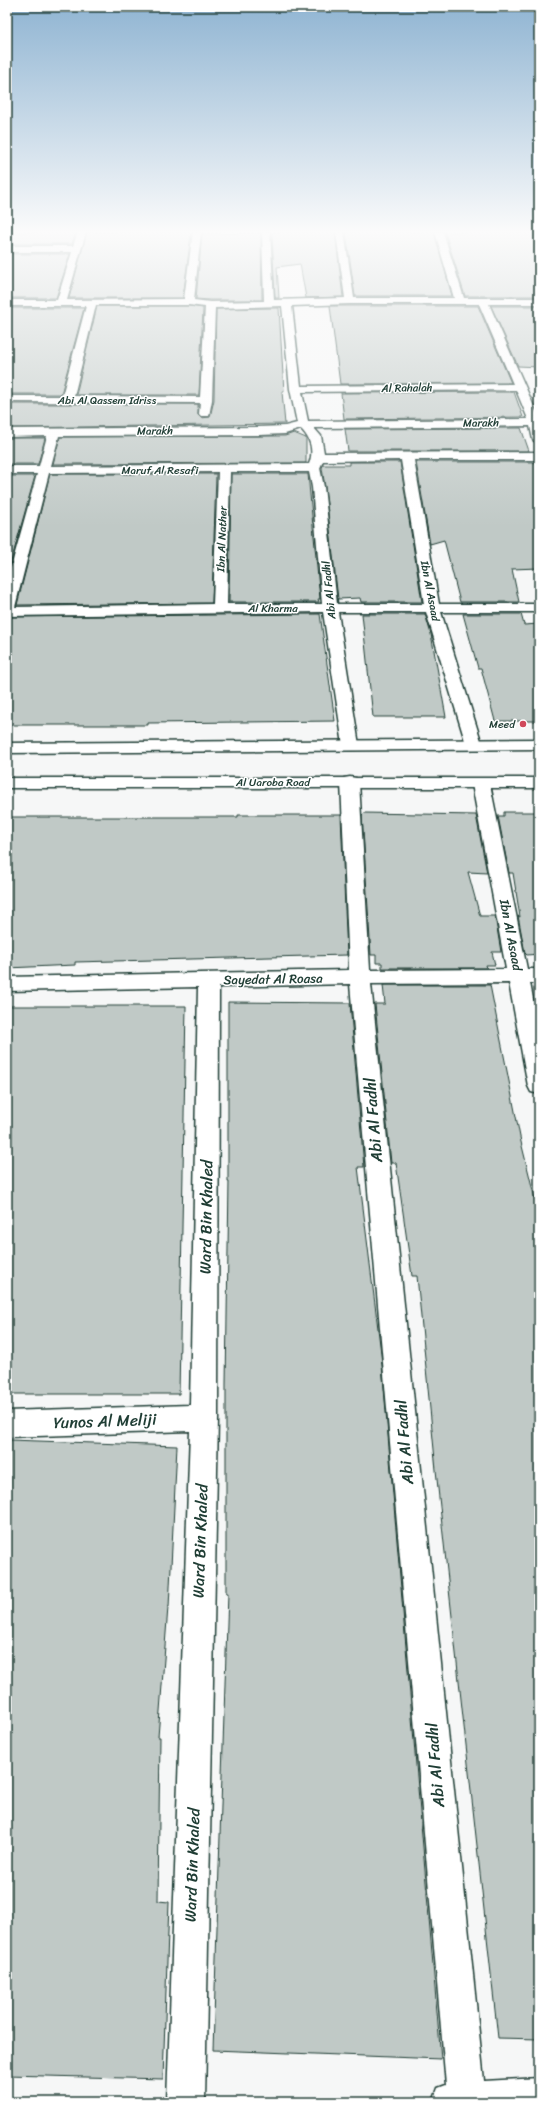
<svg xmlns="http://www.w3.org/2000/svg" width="546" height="2109" viewBox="0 0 546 2109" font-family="Sriracha,sans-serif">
<rect width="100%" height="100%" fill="#f6f7f7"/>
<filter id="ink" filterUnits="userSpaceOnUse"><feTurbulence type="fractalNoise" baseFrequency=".025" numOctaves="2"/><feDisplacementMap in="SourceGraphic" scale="8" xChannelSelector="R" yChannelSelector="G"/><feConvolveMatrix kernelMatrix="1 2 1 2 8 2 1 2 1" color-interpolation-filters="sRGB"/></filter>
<g filter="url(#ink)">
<!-- building -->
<path fill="#c0c9c6" stroke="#1f3d34" d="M7,232h69l-4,12h-65z
M87,232h101l3,2 -8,64h-114z
M275,232h60l8,65 -37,1 -6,-34 -23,3 2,31h-4l-3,-65z
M346,232h88l18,64h-97z
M445,232h94v64h-74z
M261,233l1,67h-52l-14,-1 6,-65z
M7,254h63l-14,44h-49z
M97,306h92l14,2 -4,87h-123z
M330,306h148l33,77 -171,1z
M491,306h48v61l-21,-1z
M7,308h77l-23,86h-54z
M279,308l5,84h-2l3,32 -278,4v-24h191v11l3,3 9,-1 4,-17 2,-91z
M514,392l9,25 -179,2 -3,-26z
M521,428l8,23h-181l-3,-22z
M294,433l12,5v25l-253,1 7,-27 199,-1h26z
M7,438h38l-7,26h-31z
M349,462h51l22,140h-61l-1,-4 -22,1 -13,-112 -3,-19 1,-3h26z
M416,462h117l6,3v103l-27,1 7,33h-59l-16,-62 -14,4z
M50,474h166l-4,129 -195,2z
M231,474h77l12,125h-2l1,3h-90z
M7,476h28l-28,100z
M320,614l15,107 -187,2v2h-141v-108z
M362,614h63l6,20 15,83h-73z
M463,614h58l3,11 15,-1v97h-44l-14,-53h-3z
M504,812h35v142l-12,1 -2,-2 -7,-37 2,1 -7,-44h-4l-11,-57h6z
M364,813l112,2 11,58 -19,-1 12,44h15l6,36h-9l3,13h-9l1,3h-105v-5h-6v-8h-5l-9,-140z
M238,815h103l6,140 -272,7v3l-68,3v-151h231z
M383,985h107l31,157 18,73v824l-41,-1 -62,-568 -19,-194h-5l-16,-113h-5l-16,-159h10z
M228,1002l122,1 14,164h-6l23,186 60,706 -228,-9 15,-457h-2v-209l3,-203h-1z
M7,1006h179l-7,388h-172z
M10,1440l167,6 -8,161h-1l-10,130h2l-2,164 11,1 -6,177 -156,-4v-617z"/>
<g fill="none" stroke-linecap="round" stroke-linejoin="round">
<defs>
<path id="street" d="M78,232h8l-19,68 117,-1 9,-67h8l-7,68 16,2 54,-1 -2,-69h8l4,68 71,-2 -9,-66h8l10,66h100l-19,-66h8l21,66h75v6h-50l50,114v26l-6,-4 -3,-14 -216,2 7,8 3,17 215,-1v8h-125l25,144h100v8h-98l41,132 -2,4 -6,1 -6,-1 -2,-4 -40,-132h-88l21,133 -2,4 -6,1 -6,-1 -2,-4 -20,-133 -316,4v-34l30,-108h-30v-8h32l8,-30 -40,1v-8l252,-2 26,-1 12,-3 -7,-34 -8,-83 -67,2 -3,92 -3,16h-8l-2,-2 1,-11 -193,-1v-6h55l24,-90h-79v-6h50l15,-48h-65v-6h66zM350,304h129l34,80 -212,2 -9,-80zM96,305h93l16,2 -5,90 -126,-1zM516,390l12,29 -220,2 -6,-29zM301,429c10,10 13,22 8,35l-258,2 8,-30 200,-1 26,-1zM401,460l23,144h-87l-13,-117 -4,-19 3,-7zM218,472l-5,132 -198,3 34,-134zM230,472h79l3,15 10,117h-95z
M350,777l6,1 3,4 11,188 136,-1 -34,-185 3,-4 6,-1 6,1 3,4 37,185h12v14h-9l9,47v64l-8,-2 -3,-6 -19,-103 -138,1 113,1097 55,-3v24h-106l5,-14 8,-3 -96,-1101 -131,3 -1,431 -13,684h-38l23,-671 -183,6v-26l183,-6 8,-418 -191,4v-14l342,-7 -8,-188 3,-4z"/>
<path id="primary" d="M539,739v10l-532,4v-10z
M7,778h532v10h-532z"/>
</defs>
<!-- street casing -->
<use href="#street" stroke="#1f3d34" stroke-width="3"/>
<!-- primary casing -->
<use href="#primary" stroke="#1f3d34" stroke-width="3"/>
<!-- street -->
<use href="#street" fill="#fff" fill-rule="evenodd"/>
<!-- primary -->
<use href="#primary" fill="#fff" fill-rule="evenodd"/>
</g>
</g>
<!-- sky -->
<linearGradient id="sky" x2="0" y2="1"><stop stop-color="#8fb4d2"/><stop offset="0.44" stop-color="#fbfbfb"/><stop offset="1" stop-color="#fbfbfb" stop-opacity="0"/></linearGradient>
<rect width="546" height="527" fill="url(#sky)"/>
<!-- markers -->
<circle fill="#d1495b" stroke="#fff" stroke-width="1.5" cx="523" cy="724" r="4"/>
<g text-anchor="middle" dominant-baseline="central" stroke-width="3" stroke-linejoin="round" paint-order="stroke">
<!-- far-street labels -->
<g font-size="11" fill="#1f3d34" stroke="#fff">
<text transform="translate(407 388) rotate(-1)">Al Rahalah</text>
<text x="107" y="400">Abi Al Qassem Idriss</text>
<text transform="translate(481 423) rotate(-1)">Marakh</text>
<text transform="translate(155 431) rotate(-1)">Marakh</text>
<text x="160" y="470">Maruf Al Resafi</text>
<text transform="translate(222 539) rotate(-88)">Ibn Al Nather</text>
<text transform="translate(329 590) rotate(-96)">Abi Al Fadhl</text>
<text transform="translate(430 591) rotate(79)">Ibn Al Asaad</text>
<text x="273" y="608">Al Kharma</text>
<text x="273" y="782">Al Uaroba Road</text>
</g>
<!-- far-poi labels -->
<g font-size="11" fill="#1f3d34" stroke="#fff" text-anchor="end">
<text x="515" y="724">Meed</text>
</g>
<!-- street labels -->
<g font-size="13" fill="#1f3d34" stroke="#fff">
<text transform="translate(511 935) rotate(79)">Ibn Al Asaad</text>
<text transform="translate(273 979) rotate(-1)">Sayedat Al Roasa</text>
</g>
<!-- near-street labels -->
<g font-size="16" fill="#1f3d34" stroke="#fff">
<text transform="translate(373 1120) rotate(-95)">Abi Al Fadhl</text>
<text transform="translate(206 1217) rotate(-89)">Ward Bin Khaled</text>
<text transform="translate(105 1421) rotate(-2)">Yunos Al Meliji</text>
<text transform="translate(404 1442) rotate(-95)">Abi Al Fadhl</text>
<text transform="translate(200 1541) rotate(-88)">Ward Bin Khaled</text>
<text transform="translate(435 1765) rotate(-95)">Abi Al Fadhl</text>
<text transform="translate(192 1865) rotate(-88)">Ward Bin Khaled</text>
</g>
</g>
<!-- margin -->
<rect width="546" height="2109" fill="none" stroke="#fff" stroke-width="24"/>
<rect x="12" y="12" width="522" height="2085" fill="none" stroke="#1f3d34" stroke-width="1.5" filter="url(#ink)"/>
</svg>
